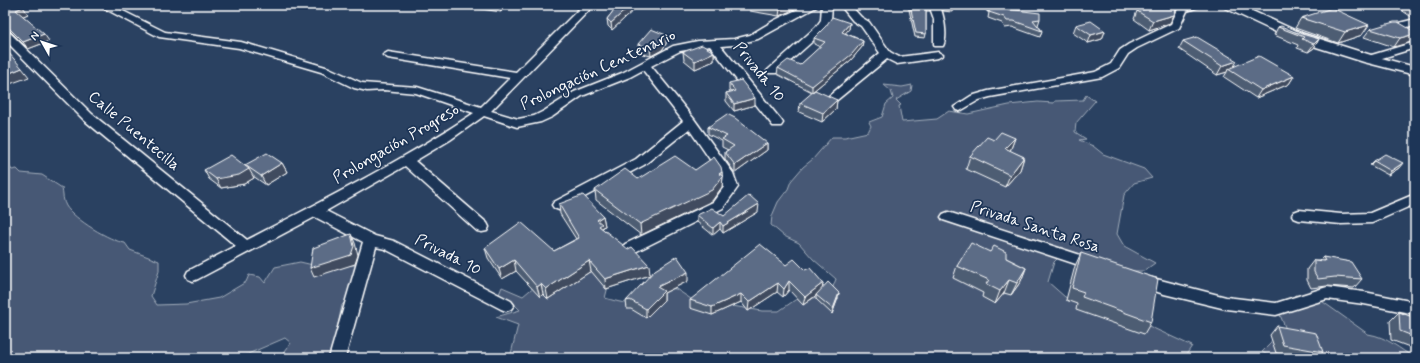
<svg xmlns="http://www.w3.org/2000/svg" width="1420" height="363" viewBox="0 0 1420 363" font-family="Mynerve,sans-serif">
<rect width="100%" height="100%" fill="#2a4161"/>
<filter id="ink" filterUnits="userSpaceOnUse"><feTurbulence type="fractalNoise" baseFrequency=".025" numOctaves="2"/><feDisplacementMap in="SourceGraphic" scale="8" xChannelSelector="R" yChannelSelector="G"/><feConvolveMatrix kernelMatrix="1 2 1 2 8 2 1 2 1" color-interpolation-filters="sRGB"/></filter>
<g filter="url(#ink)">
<!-- green -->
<path fill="#465975" stroke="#a2acba" d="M884,85l18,2 10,-2 -1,6 -15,9 5,5 -2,1 3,16 35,-3 12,-8 19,3 41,-9 29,-3 16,1 1,-2 28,-1 3,-5 9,6 -19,22 -1,9 11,7 -7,1 14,6 10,8 41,15 8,9 -18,5 -10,12 -7,39 7,12 31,17 -11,8h-13l-56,-13h-17l-4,4 -6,20 17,15 16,6 44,12 67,31 -8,12h-674l8,-33 -22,-8 24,-7 -10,-10 -13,-1 5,-12 21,9 13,-11 46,-14 29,4 -6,23c30,9 29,6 55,-11l16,2 15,10 71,12h17l16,-11 36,-8 5,-13 -23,-20 -14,-16 -15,-7 -13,-11 1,-9 6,-14 10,-13 3,-8 12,-14 10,-8 19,-22h13l23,-5 3,-6 -2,-4 13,-5 4,-13 7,-6 -2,-7z
M5,164l4,2 3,4 5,-1 4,4 21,2 20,13c1,5 1,14 4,18 8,13 44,35 59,37l5,7 29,11v10l-8,25 6,9 29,-1 33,-6 27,-16 3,-7 11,2 5,6 10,-16 25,-5 26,6 38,-4 -5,24 -17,17 -11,53h-48l2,-7 6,-8 -6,-5 -37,16 -5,4h-238z
M1295,295l21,2 52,37c20,3 31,15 47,24h-142l-11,-6 9,-9 2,-8 15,-1 -8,-19z"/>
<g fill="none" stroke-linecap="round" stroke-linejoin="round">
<defs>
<path id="minor" d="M98,5h13l54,27 76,10 88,26 33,15 55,4 64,20 29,-29 -122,-20 -5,-3 5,-3 128,20 67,-67h11l-103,106 27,8 16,-3 10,-5 30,-19 48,-19 51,-27 25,-5 36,-2 16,-4 25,-15 32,-15h13l-62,34 -24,6 -13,1 60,74 2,3 -2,3h-8l-63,-80 -30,5 -29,15 43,53 39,54 5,14 -15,21 -88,44 -5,1 -5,-1 -2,-4 2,-4 88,-42 11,-15 -2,-10 -33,-48 -45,36 -80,43 -5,2 -5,-2 -2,-3 2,-3 82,-43 47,-38 -40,-51 -13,7 -48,19 -30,21 -11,5 -24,5 -33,-11 -34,24 -35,21 72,62 2,4 -2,4 -5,1 -5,-1 -72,-65 -79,45 49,25 19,5 117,60 3,4 -3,4 -5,2 -5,-2 -116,-60 -9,-2 -31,111h-16l34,-116 -48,-25 -117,62 -5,2 -5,-2 -2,-4 2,-4 48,-25 -152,-126 -79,-80v-9l4,1 83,82 155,126c77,-40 155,-79 227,-127l-58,-20 -32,-3 -17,1 -13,-3 -33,-16 -82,-24 -80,-11z
M822,5h10l-1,15 -7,11 -47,42h-8l-2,-2 2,-2 47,-42 5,-7z
M840,5h10l11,12 8,5 21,30 9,5 39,-5 5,3 -5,3 -41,6 -10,-5 -50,41h-8l-2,-2 2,-2 51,-43 -19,-27 -8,-5z
M929,5h10c5,9 9,32 4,41h-8l-1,-2v-25z
M984,5h10l3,4 -5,3 -4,-1z
M1185,5h14l-1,2 -11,4 -8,17 -42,20 -9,6 -9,14 -17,9 -112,20 -11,3 -19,11 -4,-1 -2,-3 17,-11 17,-5 107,-19 16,-8 9,-14 9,-6 42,-20 8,-17z
M1415,19v6l-16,4 -5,-3 1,-2z
M1415,42v6l-46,14 -5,-3 1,-2z
M1415,194v10l-43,19 -31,1 -42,-4 -5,-2 -2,-3 2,-3 5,-2 42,4 29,-1z
M948,212l151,49 2,4 -2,4 -5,1 -151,-50 -2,-3 2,-3z
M1141,275l85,22 50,6 51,-16 37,5 51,10v12l-51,-10 -37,-5 -51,16 -50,-6 -62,-15 -28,-9 -2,-4 2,-4z"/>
<path id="tertiary" d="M1223,5h16l62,28 73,23 41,11v8l-51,-13 -73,-23 -66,-31z"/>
</defs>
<!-- minor casing -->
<use href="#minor" stroke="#fff" stroke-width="3"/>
<!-- tertiary casing -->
<use href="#tertiary" stroke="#fff" stroke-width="3"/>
<!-- minor -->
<use href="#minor" fill="#1d3557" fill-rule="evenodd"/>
<!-- tertiary -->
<use href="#tertiary" fill="#1d3557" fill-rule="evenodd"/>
</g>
<!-- wall -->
<path fill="#4e5d73" stroke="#fff" d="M5,5l18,2 5,7 -5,2 26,25 -21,8 -18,-18 -5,-2z
M455,5h48l-2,7z
M618,5h21l-27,25 -4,-4 -1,-7z
M750,5h54l-25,11 -29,-5z
M908,5h22v6h-4v23l-1,4 -10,-1z
M940,5h24l-1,1 -10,2 -1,4 -9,-1z
M1394,5h21v13h-2z
M990,7l50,12 -2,6 4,6 -2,6 -28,-10 -7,1 -3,-5 -14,-5z
M1176,10l-6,13 -21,7 -15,-11 3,-8z
M1301,18l61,17 -24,8 -43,-15z
M850,23l-1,6 -4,4 18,8 -1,6 -11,13 -39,32 -35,-18 1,-6 22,-3 20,-18 -6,-3v-6z
M1076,25l29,6 -3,8 -14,4 -15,-10z
M1278,27l17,5 24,7 -5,9 -6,4 -11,-4 1,-3 -24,-10z
M1370,29l45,3v4l-4,6 -17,5 -30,-10z
M666,35v9l-4,6 -11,6 -13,-3v-9z
M1183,41l51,26 60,9 -5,8 -33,14 -32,-21 3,-5 -10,3 -38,-26z
M683,52h31v9l-19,8 -11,-9z
M729,83l26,22 -21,6 -8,-10v-8l4,-1 -1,-2z
M837,100l-1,9 -14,13 -23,-10 1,-9z
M708,127l59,16v7l-32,23 -10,-14v-7l3,-2 -6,-3v-6l-14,-7z
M1015,138l-5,13 14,6 -4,13 -15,17 -39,-18 4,-13 24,-16z
M1374,161l25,7 -11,7 -18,-10z
M282,163l5,9 -21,13 -13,-9 1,2 -10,6 -23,4 -12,-9 -5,-9 42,-3 -1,-2z
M695,170l27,2v4h1l-1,11 -10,14 -71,34 -45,-35 -1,-10 43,-11z
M559,204l44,12 2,10 -3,1v1l48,47 -44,14 -15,-18 -43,28 -5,-5 -3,3 -24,-26 -14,8 -14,-21 -3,-10 69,3 22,-12 -16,-25z
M758,212l-35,21 -3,-4 -7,6 -16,-13v-7l27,1z
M990,252l16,6 20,10 -5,13 -10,14 -7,-2 -9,11 -13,-7 1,-4 -30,-15 4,-12z
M1081,253l70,69 -7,12 -68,-24 1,-6 -11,-4 9,-34z
M1323,257l39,22 -8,9 -27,-2 -16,2 -4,-8v-11l7,-9h6z
M786,265l19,5 18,13 -1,5 16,10 -6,16 -16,-15v-3l-13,9 -14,-15 -6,7 -6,-5 -29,19 -7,-9 -29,13 -22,-7v-8z
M688,281l-24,12v7l-18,18 -15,-9h-4l-1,-8z
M1415,309v40l-24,-9 -1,-19 9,-9 11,4v-2z
M1277,326l46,26 -6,6h-16l-25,-5 -6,-18z"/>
<!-- shaded-wall -->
<path fill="#404c5e" stroke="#fff" d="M499,5h4l-2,7z
M631,5h8l-27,25 -1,-7z
M789,5h15l-25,11 1,-7z
M952,5h12l-1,1 -11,2z
M23,7l5,7 -7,3 -5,-7z
M1174,15l-4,8 -21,7 4,-9z
M850,23l-1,6 -8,9 1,-6z
M1369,25l-7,10 -24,8 7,-11z
M1105,31l-3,8 -14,4 3,-8z
M44,34l5,7 -21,8 -5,-7z
M1415,34v2l-4,6 -17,5 6,-9z
M666,35v9l-4,6 -11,6 -1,-8z
M1319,39l-5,9 -6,4 6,-8z
M863,41l-1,6 -11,13 -39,32v-6z
M714,52v9l-19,8v-8z
M1237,61l-5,9 -4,-1 -1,3 -10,3 5,-9z
M22,68l7,9 -22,8 -2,-3v-7z
M1294,76l-5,8 -33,14 5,-8z
M755,98v7l-21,6v-7z
M837,100l-1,9 -14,13 1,-9z
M1015,138l-5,13 -5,-3z
M767,143v7l-32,23v-8z
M1024,157l-4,13 -15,17 5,-12z
M282,163l5,9 -21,13 -5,-9z
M1403,163l-4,5 -11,7 3,-4z
M249,169l5,9 -10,6 -23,4 -5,-9z
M722,172v6l1,-2 -1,11 -10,14 -71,34 -1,-11z
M759,204l-1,8 -35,21v-7z
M603,216l2,10 -3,1 1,7 -6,-14z
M720,222v7l-7,6v-7z
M351,234l4,9 3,12 -3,9 -41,13 -4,-9z
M514,260l2,11 -14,8 -3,-10z
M589,261l2,10 -43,28 -2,-10z
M649,265l1,10 -44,14 -1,-10z
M1026,268l-5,13 -10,14 6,-12z
M688,272v9l-24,12v7l-18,18v-9l11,-22z
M1009,280l-5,13 -9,11 5,-13z
M789,281v9l-6,7 1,-8z
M778,283l-1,9 -29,19 1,-9z
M823,283l-1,8 -19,14 2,-8z
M541,284l2,10 -3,3 -3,-10z
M839,293l-1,5 -6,16 1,-5z
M741,294v8l-29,13v-8z"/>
<!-- building -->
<path fill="#5b6c86" stroke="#fff" d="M5,5h16l2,2 -7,3 28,24 -21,8 -18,-18z
M618,5h13l-20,18 -4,-4z
M759,5h30l-9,4z
M910,5h20v2l-4,-1v28l-10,-1z
M943,5h10v2h-9z
M1160,5h12l4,5 -2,5 -21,6 -16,-10z
M1410,5h5v3z
M990,7l50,6v6l-7,1 9,11 -28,-10h-7l-3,-4 -15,-5z
M1332,8l37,17 -24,7 -44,-14z
M832,17l18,6 -8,9 21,9 -11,13 -40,32 -34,-18 10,-8 12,5 25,-23 -11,-4 12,-12z
M1091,21l14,10 -14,4 -15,-10z
M1394,22h4l17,10v2l-15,4 -30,-9z
M1281,26l14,6 24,7 -5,5 -12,-5 2,-2 -26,-10z
M651,29l15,6 -5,7 -11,6 -12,-4z
M1197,37l40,24 -15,5 -39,-25z
M702,45l12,7 -19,9 -12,-9z
M7,51l15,17 -17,7v-23z
M1259,56l35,20 -33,14 -33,-21z
M741,80l14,18 -21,6 -8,-11 9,-2 -6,-8z
M815,90l22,10 -14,13 -23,-10z
M727,114l8,4 32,25 -32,22 -10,-13 9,-6 -12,-7 5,-3 -19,-9z
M1001,132l14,6 -10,10 19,9 -14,18 -40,-19 17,-19 7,3z
M267,153l15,10 -21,13 -16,-11z
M1385,154l18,9 -12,8 -17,-10z
M231,155l18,14 -10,6 -23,4 -12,-9z
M675,156l20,14 19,-13 7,10 1,5 -3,2 4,2 -11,14 -72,34 -45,-34 30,-21 13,10z
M583,195l20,21 -6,4 5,4 -3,2 29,23 4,-2 17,18 -44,14 -16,-18 -43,28 -5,-5 -4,3 -23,-27 -15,9 -14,-21 36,-26 33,29 25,-13 -20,-34z
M749,195l10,9 -36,22 -3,-4 -7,6 -16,-13 15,-7 12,8z
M351,234l3,12 -3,9 -41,13 3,-20z
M971,243l19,9 4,-6 12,6v6l20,10 -9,15 -8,-3 -9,11 -14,-7 3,-4 -32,-14z
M760,244l26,21 8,-6 11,11 5,-2 13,15 -18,14 -16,-16 -5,8 -6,-6 -29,19 -8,-8 -29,13 -22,-7z
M1081,253l77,26 -7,43 -69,-25 2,-5 -12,-4z
M677,256l11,16 -31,15 7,4 -18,18 -16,-9 -4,1 29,-31z
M1323,257l28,5 11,17 -27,-2 -17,2 -4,-7v-12l11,1z
M828,282l11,11 -6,16 -17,-14z
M1399,312l16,6v19l-15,-6z
M1277,326l39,7 7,19 -40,-7z"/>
</g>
<g text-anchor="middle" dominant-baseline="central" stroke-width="3.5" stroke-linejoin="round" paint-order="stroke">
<!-- street labels -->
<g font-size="16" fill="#fff" stroke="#1d3557">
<text transform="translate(598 70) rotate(-25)">Prolongación Centenario</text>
<text transform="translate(759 72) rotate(51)">Privada 10</text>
<text transform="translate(134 131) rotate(40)">Calle Puentecilla</text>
<text transform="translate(396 144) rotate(-30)">Prolongación Progreso</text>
<text transform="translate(1035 227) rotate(18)">Privada Santa Rosa</text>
<text transform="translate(448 255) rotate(27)">Privada 10</text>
</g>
</g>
<!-- margin -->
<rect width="1420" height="363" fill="none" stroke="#1d3557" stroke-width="20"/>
<rect x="10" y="10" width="1400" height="343" fill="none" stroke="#fff" stroke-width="1.5" filter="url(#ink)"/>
<!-- north arrow -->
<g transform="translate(42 42) rotate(309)" stroke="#1d3557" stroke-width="3" paint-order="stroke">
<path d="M0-3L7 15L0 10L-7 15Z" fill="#ffffff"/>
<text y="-6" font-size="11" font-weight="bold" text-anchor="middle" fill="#ffffff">N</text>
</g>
</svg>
